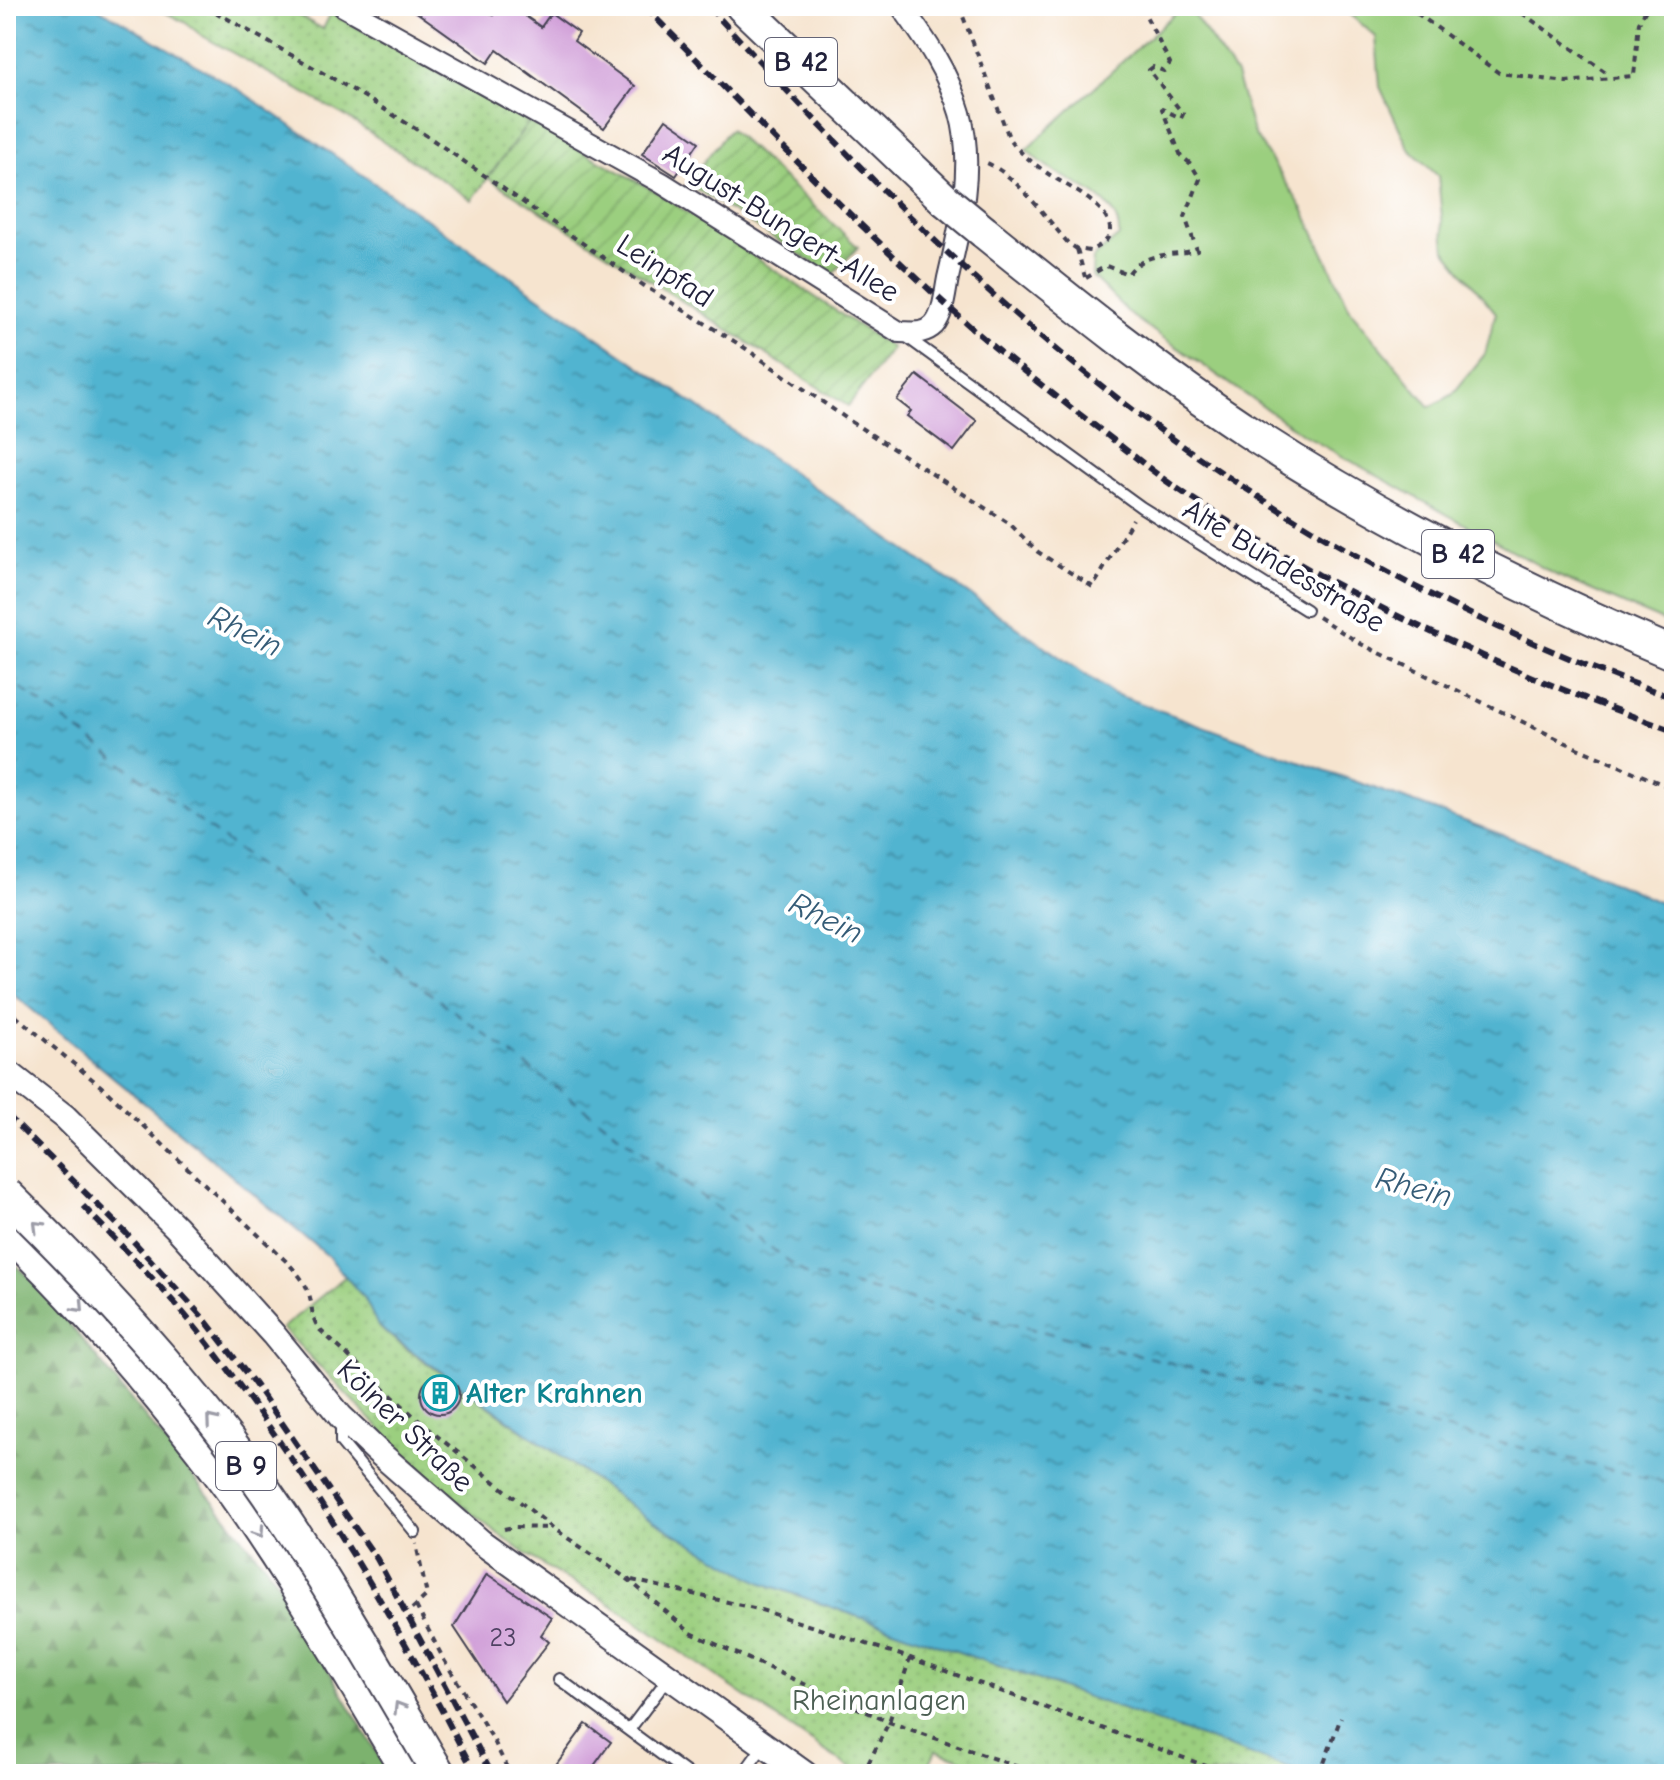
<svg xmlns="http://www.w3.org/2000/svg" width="1680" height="1780" viewBox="0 0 1680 1780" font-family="'Comic Neue',sans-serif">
<defs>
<pattern id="forest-firs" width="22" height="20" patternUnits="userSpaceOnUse" patternTransform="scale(2)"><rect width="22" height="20" fill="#7cb26e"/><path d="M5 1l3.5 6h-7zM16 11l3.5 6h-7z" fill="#65905c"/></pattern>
<pattern id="park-dots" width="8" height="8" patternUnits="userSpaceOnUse" patternTransform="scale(2)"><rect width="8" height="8" fill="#9bcf7f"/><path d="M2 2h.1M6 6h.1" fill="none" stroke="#85b16f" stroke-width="1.8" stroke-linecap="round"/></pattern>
<pattern id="garden-furrows" width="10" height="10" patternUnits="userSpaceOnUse" patternTransform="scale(2)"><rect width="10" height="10" fill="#9bcf7f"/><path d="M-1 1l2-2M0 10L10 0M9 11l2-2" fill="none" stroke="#85b16f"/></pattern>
<pattern id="water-ripples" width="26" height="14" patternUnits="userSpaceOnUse" patternTransform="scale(2)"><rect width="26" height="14" fill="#51b4d0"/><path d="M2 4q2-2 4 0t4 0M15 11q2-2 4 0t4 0" fill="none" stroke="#4392aa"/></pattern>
</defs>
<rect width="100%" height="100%" fill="#fff"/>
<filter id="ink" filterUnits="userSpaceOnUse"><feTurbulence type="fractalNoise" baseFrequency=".0125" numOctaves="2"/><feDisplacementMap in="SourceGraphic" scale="16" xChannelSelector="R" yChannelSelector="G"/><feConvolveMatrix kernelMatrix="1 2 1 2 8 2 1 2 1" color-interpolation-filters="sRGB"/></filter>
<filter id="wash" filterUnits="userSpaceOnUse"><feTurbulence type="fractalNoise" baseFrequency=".006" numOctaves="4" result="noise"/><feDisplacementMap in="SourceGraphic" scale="32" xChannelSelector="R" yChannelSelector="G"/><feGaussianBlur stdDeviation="1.8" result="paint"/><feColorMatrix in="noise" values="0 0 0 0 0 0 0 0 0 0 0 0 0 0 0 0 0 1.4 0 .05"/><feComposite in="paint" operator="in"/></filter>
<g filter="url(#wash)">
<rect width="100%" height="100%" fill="#f6e4cf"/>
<!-- grass -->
<path fill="#9bcf7f" stroke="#5e785d" stroke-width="2" d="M1183,6h15l-6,6 44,63 17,57 50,77 48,102 79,96 22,-12 33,-41 11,-41 -51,-63 -7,-74 -29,-27 -29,-62 -4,-50 -35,-31h333v620l-118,-51 -252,-140 -172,-119 -40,-40 1,-18 26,-22c2,-37 -42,-50 -68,-67 -9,-6 -17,-13 -25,-19z"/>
<!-- forest -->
<path fill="url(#forest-firs)" stroke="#4f6a54" stroke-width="2" d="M6,1256l30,27 238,293 115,198h-383z"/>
<!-- park -->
<path fill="url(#park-dots)" stroke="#5e785d" stroke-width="2" d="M153,6h128l42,23 8,-16 198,109 -57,78 -127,-84 -144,-81 -15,-12z
M346,1276l19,23 15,29 25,20 246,172 109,62 546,192h-305l-65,-24 -11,24h-66l-262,-179c-125,-60 -219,-170 -315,-267z"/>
<!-- garden -->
<path fill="url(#garden-furrows)" stroke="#5e785d" stroke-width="2" d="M529,122l126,69 237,157 -44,58 -360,-228z
M730,129l128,118 -26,28 -145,-92z"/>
<!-- water -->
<path fill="url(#water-ripples)" stroke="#3a6b86" stroke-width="2" d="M6,6h89l146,85 871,602 424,154 138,62v865h-368l-546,-192 -109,-62 -266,-188 -8,-8 -12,-25 -37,-43 -322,-268z"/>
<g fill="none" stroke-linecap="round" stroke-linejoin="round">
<!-- ferry -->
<path stroke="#355c77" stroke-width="2" stroke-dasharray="10 8" stroke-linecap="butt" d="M6,677l800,597 868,211"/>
</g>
<g id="blocks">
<!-- building -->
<path fill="#d09ed8" d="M408,6h73l12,9 6,-9h12l30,21 10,-14 28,20 -5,8 61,45 -31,42 -107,-78 -9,13z
M666,119l33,23 -23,34 -34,-22z
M917,375l60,46 -23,30 -47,-35 4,-5 -14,-11z
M421 1395a19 19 0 1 1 38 0a19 19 0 1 1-38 0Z
M487,1574l65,44 -11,17 8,7 -46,59 -49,-74z
M586,1724l25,18 -23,32h-39z"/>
</g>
</g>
<g filter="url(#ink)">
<use href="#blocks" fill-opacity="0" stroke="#423f51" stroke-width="2"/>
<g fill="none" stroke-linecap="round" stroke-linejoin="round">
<defs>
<path id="service" d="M904,335l237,172 165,103
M341,1421v21l74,90
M559,1679l129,95
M629,1730l40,-53
M743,1774l21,-29"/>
<path id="minor" d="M343,6l319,177 237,149c13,0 25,3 35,-7 10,-12 11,-32 14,-47 12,-51 27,-112 12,-165 -12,-41 -34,-73 -59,-107"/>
<path id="tertiary" d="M6,1071l59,46 111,110 97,107 68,83 36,34 104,91 324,232"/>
<path id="primary" d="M742,6l203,194
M984,232c88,71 176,142 271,204 133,86 273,156 419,218"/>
<path id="trunk" d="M6,1230c73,70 139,147 201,227 75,98 138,211 202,317"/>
</defs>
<!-- service casing -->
<use href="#service" stroke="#423f51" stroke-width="14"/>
<!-- minor casing -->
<use href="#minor" stroke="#423f51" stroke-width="24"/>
<!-- tertiary casing -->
<use href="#tertiary" stroke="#423f51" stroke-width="28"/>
<!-- primary casing -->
<use href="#primary" stroke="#423f51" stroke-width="36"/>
<!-- trunk casing -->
<use href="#trunk" stroke="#423f51" stroke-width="36"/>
<!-- path -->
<path stroke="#423f51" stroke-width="4" stroke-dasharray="6 6" stroke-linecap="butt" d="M205,6l155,88 70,44 216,149 96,59 108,75 160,103 28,28 55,35 40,-68
M959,6l51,134c10,13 23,23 37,33 17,12 63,32 63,57 0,12 -12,16 -20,21l-13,-2 -9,-6c-21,-24 -52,-68 -81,-80
M1407,6l92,67 67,9 68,-6 5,-54 9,-16
M1512,6l98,69
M1077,249l8,28
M1086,278l20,-12 22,8c17,-23 44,-18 69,-24l-12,-33 15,-38 -9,-15 -10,-8 -19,-47 19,9 2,-4 -34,-44 4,-3 11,4 6,-8 -29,-57
M1318,617l43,27 216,104 97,41
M6,1008l97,80 185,175c8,9 16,17 20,28 6,16 1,24 12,39l107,98 126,100 76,52 62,53 198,89 149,52
M504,1529l9,-2 38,1
M632,1580l126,29 152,49 318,116
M416,1606l28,54 49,79 17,35
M412,1609l15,-14 -11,-51
M863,1774l26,-52 21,-64
M1320,1774l21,-57"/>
<!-- service -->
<use href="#service" stroke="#fff" stroke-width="10"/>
<!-- minor -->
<use href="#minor" stroke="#fff" stroke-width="20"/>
<!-- tertiary -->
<use href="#tertiary" stroke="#fff" stroke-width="24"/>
<!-- primary -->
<use href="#primary" stroke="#fff" stroke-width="32"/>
<!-- trunk -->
<use href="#trunk" stroke="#fff" stroke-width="32"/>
<!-- rail -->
<path stroke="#22223b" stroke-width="6" stroke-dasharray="12 6" stroke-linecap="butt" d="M644,6c102,103 202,209 310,306 47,43 99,82 149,120 24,18 47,38 72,55 154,104 324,183 499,244
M708,6c93,100 187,201 289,292 198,178 426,312 677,400
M6,1114l120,119 79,87 49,63 123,176 115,215
M83,1206c39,41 80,81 115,125 108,137 198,288 277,443"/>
<defs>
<path id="primary-bridge" d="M945,200l39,32"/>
<path id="trunk-bridge" d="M6,1194c79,77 156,160 223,247 79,104 144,221 210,333"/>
</defs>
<!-- primary-bridge casing -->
<use href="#primary-bridge" stroke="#423f51" stroke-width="36" stroke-linecap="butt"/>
<!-- trunk-bridge casing -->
<use href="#trunk-bridge" stroke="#423f51" stroke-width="36" stroke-linecap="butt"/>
<!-- primary-bridge -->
<use href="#primary-bridge" stroke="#fff" stroke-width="32"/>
<!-- trunk-bridge -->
<use href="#trunk-bridge" stroke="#fff" stroke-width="32"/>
</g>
<!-- one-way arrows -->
<defs><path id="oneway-chevron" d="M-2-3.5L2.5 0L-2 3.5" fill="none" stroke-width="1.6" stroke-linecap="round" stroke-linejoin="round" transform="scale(2)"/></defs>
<g stroke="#9c9ca7">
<use href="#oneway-chevron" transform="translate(38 1226) rotate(-135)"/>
<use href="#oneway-chevron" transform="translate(79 1307) rotate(47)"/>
<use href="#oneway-chevron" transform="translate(211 1420) rotate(-130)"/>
<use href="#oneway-chevron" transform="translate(259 1532) rotate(56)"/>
<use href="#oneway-chevron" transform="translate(399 1707) rotate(-121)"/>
</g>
</g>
<!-- icons -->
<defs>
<symbol id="building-ring" viewBox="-11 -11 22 22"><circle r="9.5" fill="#fff" stroke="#0f9aa8" stroke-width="1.5"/><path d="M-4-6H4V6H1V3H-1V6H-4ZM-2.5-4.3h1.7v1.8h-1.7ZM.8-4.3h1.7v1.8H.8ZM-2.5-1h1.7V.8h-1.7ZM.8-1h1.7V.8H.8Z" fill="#0f9aa8"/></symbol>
</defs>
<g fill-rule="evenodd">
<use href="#building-ring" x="420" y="1373" width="40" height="40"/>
</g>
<g text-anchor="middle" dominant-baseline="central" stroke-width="8" stroke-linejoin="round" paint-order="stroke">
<!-- number labels -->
<g font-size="26" fill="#4e4162">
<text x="503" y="1638">23</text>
</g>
<!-- shield labels -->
<g fill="#fff" stroke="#646476" stroke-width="2">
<rect x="765" y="38" width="72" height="48" rx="6"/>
<rect x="1422" y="530" width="72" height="48" rx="6"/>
<rect x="216" y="1442" width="60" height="48" rx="6"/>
</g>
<g font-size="28" font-weight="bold" fill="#22223b">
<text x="801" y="62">B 42</text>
<text x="1458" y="554">B 42</text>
<text x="246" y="1466">B 9</text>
</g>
<!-- street labels -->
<g font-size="30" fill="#22223b" stroke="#fff">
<text transform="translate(781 223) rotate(32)">August-Bungert-Allee</text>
<text transform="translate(665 271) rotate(33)">Leinpfad</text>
<text transform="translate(1284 566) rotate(31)">Alte Bundesstraße</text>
<text transform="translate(405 1426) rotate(44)">Kölner Straße</text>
</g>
<!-- culture labels -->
<g font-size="30" font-weight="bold" fill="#0d838f" stroke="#fff" text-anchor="start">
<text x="466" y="1393">Alter Krahnen</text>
</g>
<!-- park labels -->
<g font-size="30" fill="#4c5f53" stroke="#fff">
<text x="879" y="1700">Rheinanlagen</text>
</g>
<!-- water labels -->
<g font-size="32" font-style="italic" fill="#355c77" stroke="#fff">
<text transform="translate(245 631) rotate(26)">Rhein</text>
<text transform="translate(826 918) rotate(26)">Rhein</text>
<text transform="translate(1414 1187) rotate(15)">Rhein</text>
</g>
</g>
<!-- margin -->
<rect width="1680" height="1780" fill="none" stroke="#fff" stroke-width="32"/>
</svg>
